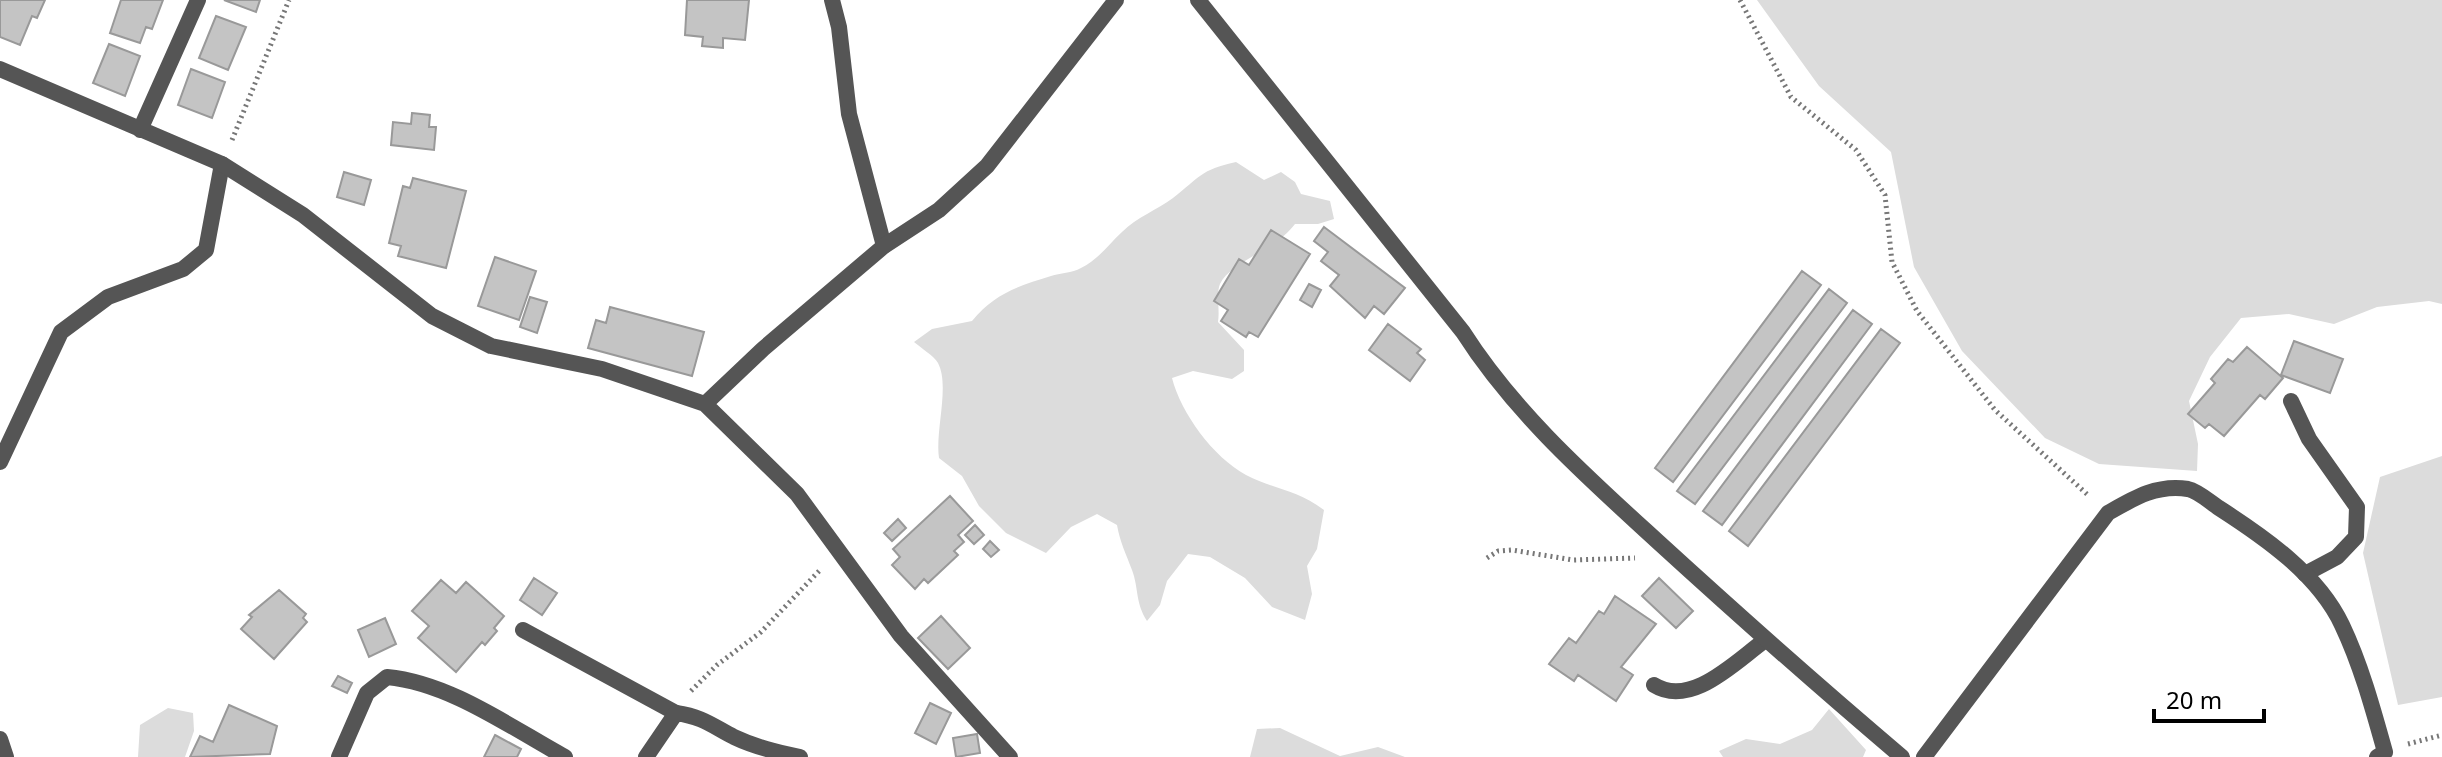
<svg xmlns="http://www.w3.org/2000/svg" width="2442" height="757" viewBox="0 0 2442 757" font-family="'Noto Sans',sans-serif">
<rect width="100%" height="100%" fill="#fff"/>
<!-- green -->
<path fill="#dcdcdc" d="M1757,0h685v304l-13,-3 -52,6 -43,17 -45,-10 -48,4 -31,39 -21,44 9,43 -1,27 -98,-7 -54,-26 -83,-87 -48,-84 -23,-115 -72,-66z
M1236,162l28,18 17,-8 14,10 6,12 29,7 4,18 -16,5h-23c-19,26 -65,38 -75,60 -4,9 0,26 -2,38l26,28v21l-12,8 -39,-8 -21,7c9,35 41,79 74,97 27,14 50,14 78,35l-7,39 -10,17 5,28 -7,26 -33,-13 -27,-29 -35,-21 -22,-3 -21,27 -7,24 -13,16c-12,-19 -8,-32 -15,-51 -6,-16 -12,-28 -15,-45l-20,-11 -26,13 -25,26 -40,-20 -27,-27 -17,-30 -23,-18c-4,-27 11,-72 -1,-95 -4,-7 -17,-15 -24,-21l18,-13 40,-8c22,-27 46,-35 79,-45 9,-3 21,-3 30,-8 18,-9 27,-23 41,-36 15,-15 35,-22 51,-34 27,-21 27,-28 63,-36z
M2442,456v241l-44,8 -35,-152 17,-76z
M168,708l25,5 1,18 -9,26h-47l2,-32z
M1829,709l37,41 -3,7h-140l-4,-6 27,-12 34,5 32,-14z
M1280,728l60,28 38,-9 27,10h-155l7,-28z"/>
<!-- building -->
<path fill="#c4c4c4" stroke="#999" stroke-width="2" d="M0,0h45l-8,18 -5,-2 -12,29 -20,-8z
M121,0h42l-11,29 -6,-2 -6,16 -30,-10z
M224,0h36l-4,12z
M687,0h62l-4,40 -22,-2v10l-21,-2 1,-9 -18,-2z
M216,16l30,11 -18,43 -29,-12z
M109,44l31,12 -15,40 -32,-13z
M191,69l34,13 -13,36 -34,-13z
M412,113l18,2 -1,12h7l-2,23 -43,-5 2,-23 18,2z
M344,172l27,8 -7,25 -27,-8z
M413,178l53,13 -20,77 -48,-12 3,-10 -12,-3 14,-57 7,2z
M1324,227l81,61 -21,26 -10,-8 -9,12 -35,-32 9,-11 -18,-14 7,-9 -14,-11z
M1271,230l39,24 -52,83 -9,-5 -3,5 -25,-16 7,-11 -14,-9 25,-42 10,6z
M495,257l41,14 -17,49 -41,-14z
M1802,271l19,14 -148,197 -18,-14z
M1309,284l12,6 -9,17 -12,-7z
M1829,289l18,14 -152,201 -18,-13z
M530,297l17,5 -10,31 -17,-6z
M610,307l94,25 -12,44 -104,-28 8,-28 10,3z
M1853,310l19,14 -150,201 -19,-14z
M1388,324l33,25 -4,4 8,7 -15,21 -41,-31z
M1881,329l19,14 -152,203 -19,-15z
M2294,341l49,18 -13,34 -49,-18z
M2247,347l36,31 -18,21 -5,-4 -36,41 -15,-12 -4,4 -17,-14 27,-31 -4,-4 17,-20 5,3z
M950,496l23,25 -15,14 6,7 -10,9 4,4 -30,28 -4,-4 -9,10 -23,-24 8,-8 -7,-8z
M898,519l8,9 -14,13 -8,-8z
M975,525l9,10 -10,9 -9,-9z
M990,541l9,9 -8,7 -8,-8z
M534,578l23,15 -15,22 -22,-15z
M1659,578l34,33 -17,17 -34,-32z
M441,580l15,13 10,-11 38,34 -10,12 3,3 -12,14 -3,-3 -26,30 -38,-34 11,-12 -17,-15z
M279,590l27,24 -3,4 4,4 -33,37 -33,-30 11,-12 -3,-2z
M1615,596l41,28 -35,43 12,8 -17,26 -38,-26 -4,6 -25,-17 20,-26 7,5 23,-32 5,3z
M941,616l29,32 -22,21 -30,-31z
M385,618l11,26 -27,13 -11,-27z
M338,676l14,7 -5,10 -15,-7z
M930,703l21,10 -15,31 -21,-11z
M229,705l48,21 -7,28 -80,3 10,-21 13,6z
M977,734l3,19 -24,4 -3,-19z
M495,735l26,14 -4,8h-33z"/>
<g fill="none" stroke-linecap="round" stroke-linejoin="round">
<!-- path -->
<path stroke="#777" stroke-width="5" stroke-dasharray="2 4" stroke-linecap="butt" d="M1740,0l51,97 65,53 29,45 7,67 25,49 78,99 94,86
M232,140l57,-140
M1487,558l11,-7 14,-1 61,10 62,-2
M691,691l26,-26 44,-33 59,-62
M2408,744l34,-9"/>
<!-- service -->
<path stroke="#555" stroke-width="16" d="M832,0l7,27 10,87 35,132
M2291,401l18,38 48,68 -1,30 -19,20 -32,17
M0,462l61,-130 47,-35 75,-28 23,-19 16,-86
M523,630l153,83
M1654,685c37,23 81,-23 110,-44
M0,739l6,18
M339,757l28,-64 20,-16c63,6 123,50 178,80"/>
<!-- minor -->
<path stroke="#555" stroke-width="16" d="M1198,0l265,332c51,80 123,144 193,208 81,74 162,146 246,217
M0,69l222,95 81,51 129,101 59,30 111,23 103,35 92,90 104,142 109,121
M140,130l58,-130
M705,404l58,-55 121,-103 55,-36 48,-44 129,-166
M646,757l30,-44c27,4 35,12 58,24 21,10 43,15 66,20
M1924,757l184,-244c26,-15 49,-29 80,-24 10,2 22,13 31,19 45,29 99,66 123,117 19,40 31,84 43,127l-8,5"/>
</g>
<!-- scale -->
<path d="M2154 709v12h110v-12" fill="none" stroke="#000000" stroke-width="4"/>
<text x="2166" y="709" font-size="24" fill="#000000" stroke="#ffffff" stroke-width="6" paint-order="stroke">20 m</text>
</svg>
